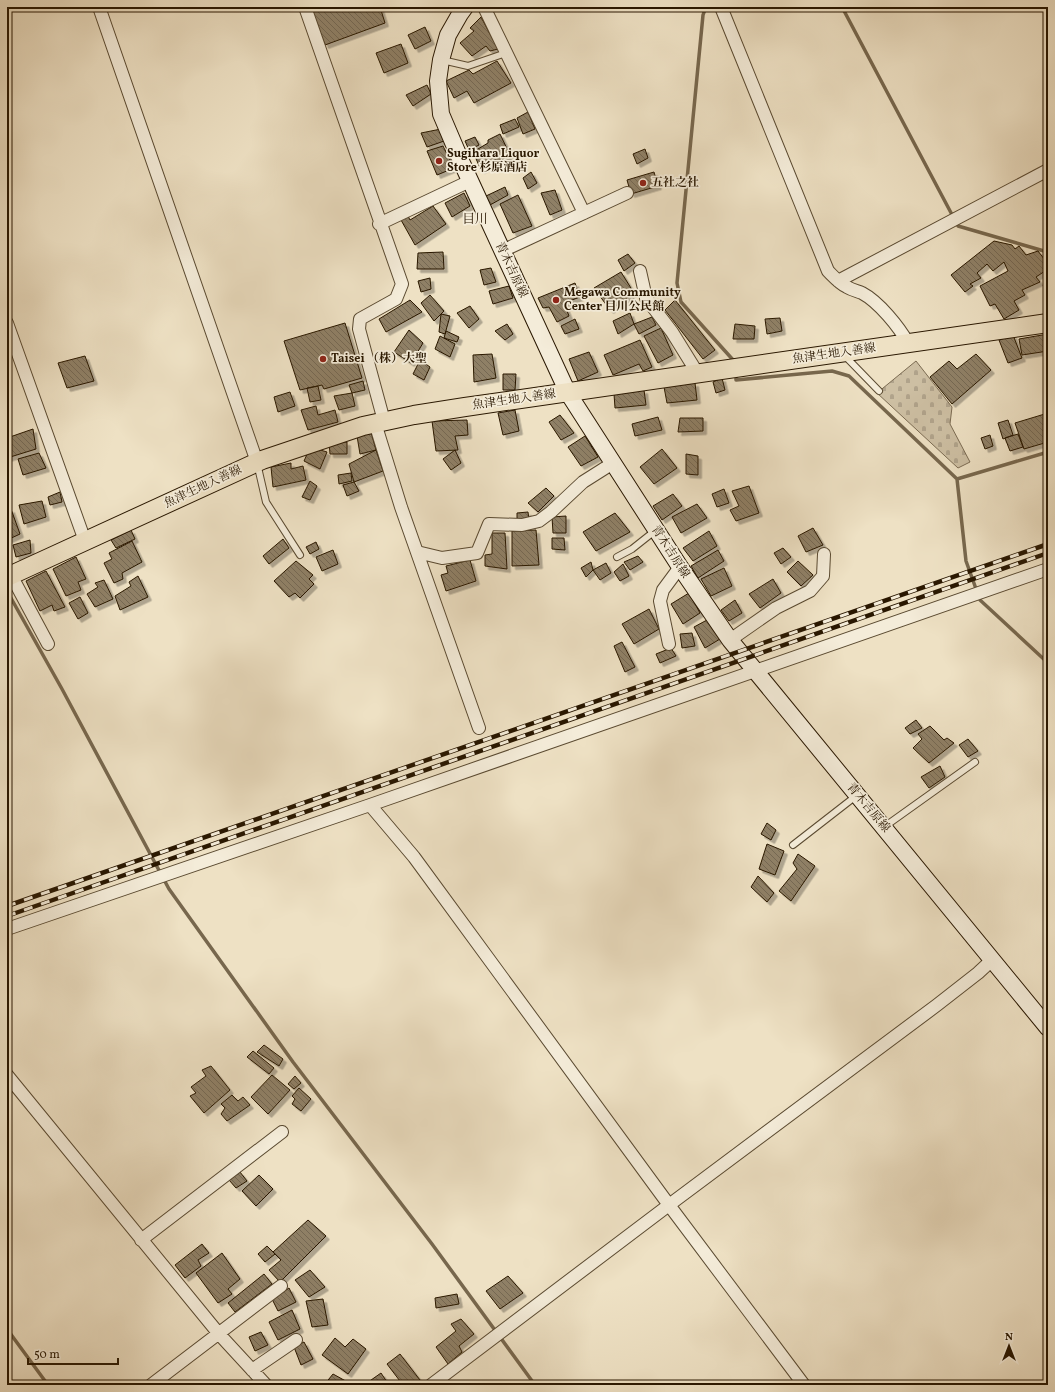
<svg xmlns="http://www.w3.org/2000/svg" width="1055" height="1392" viewBox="0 0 1055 1392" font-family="Vollkorn,'Noto Serif JP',serif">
<defs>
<pattern id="cemetery-stones" width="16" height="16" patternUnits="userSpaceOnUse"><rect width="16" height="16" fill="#cdbfa3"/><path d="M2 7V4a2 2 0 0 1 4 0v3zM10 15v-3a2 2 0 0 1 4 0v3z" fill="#b0a38b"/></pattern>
<pattern id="building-back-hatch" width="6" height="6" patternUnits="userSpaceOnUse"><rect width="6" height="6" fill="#8f8066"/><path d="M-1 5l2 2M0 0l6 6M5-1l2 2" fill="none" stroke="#756852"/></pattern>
<filter id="shadow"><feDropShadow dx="3.5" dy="3.5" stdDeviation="0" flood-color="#0004"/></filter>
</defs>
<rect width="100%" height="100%" fill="#eee1c4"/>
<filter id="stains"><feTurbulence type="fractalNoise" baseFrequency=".005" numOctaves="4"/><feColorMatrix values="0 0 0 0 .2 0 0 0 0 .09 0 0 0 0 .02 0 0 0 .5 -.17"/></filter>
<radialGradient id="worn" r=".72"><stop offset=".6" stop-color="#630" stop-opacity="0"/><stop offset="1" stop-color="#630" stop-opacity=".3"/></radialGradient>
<!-- cemetery -->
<path fill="url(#cemetery-stones)" stroke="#7b6b52" d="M916,361l36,46 -2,17 20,38 -12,6 -81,-75z"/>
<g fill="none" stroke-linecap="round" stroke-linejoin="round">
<!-- stream -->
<path stroke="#77674d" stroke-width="3.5" d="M706,7l-3,8 -26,268 4,19 53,59 1,2
M842,7l116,219 86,25 4,4
M736,373v7l96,-9 17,5 108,103 9,82 14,39 68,63
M957,479l91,-27
M7,591l55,98 107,200 124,173 139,182 103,141
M7,1329l41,56"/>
</g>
<!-- building -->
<path fill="url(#building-back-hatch)" stroke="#291700" filter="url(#shadow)" d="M311,7h69l5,16 -60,22z
M481,17l17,32 -8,2 -4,-5 -14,10 -12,-13 14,-12 -4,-3z
M425,27l6,14 -16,8 -7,-14z
M401,44l7,19 -24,10 -8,-20z
M497,61l14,22 -37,20 -7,-12 -13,7 -8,-17 23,-11 4,4z
M427,85l4,9 -18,12 -7,-11z
M528,112l7,17 -12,5 -6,-16z
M515,119l4,8 -16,7 -3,-9z
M441,129l6,11 -20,7 -6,-14z
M500,134l10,21 -29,15 -8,-18 15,-9v-3z
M475,137l4,8 -10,5 -4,-9z
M443,146l11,22 -17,7 -10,-24z
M645,149l3,9 -11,6 -4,-10z
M531,172l6,11 -9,6 -5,-11z
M654,172l4,14 -27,8 -4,-14z
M505,187l3,8 -18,10 -4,-9z
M555,190l7,20 -12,5 -9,-22z
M464,193l6,13 -18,11 -7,-14z
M518,195l14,31 -19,7 -13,-29z
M433,206l13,18 -31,21 -14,-25 7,-4 2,4z
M994,241l18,4 3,4 4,-3 7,9 12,-4 10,13v5l-12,8 4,5 -18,8 3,5 -11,6 5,9 -15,9 -9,-15 -5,2 -10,-20 28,-15 -4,-9 -11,9 -6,-7 -10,9 4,5 -11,6 3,2 -8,6 -14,-17z
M443,252l1,17h-27l1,-16z
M628,254l7,9 -11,8 -6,-11z
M491,268l5,14 -12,3 -4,-15z
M621,272l13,21 -24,17 -16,-22z
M430,278l1,11 -10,3 -3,-11z
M1048,282v10l-5,-7z
M575,283l5,14 -16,6 5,13 -12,6 -8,-15 -6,1 -5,-10z
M509,286l4,12 -20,6 -4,-13z
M430,295l14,16 -10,10 -13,-18z
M410,300l12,12 -36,20 -7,-13z
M675,300l40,50 -12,9 -38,-49z
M470,306l9,13 -10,9 -12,-15z
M630,313l4,11 -16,10 -5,-13z
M441,314l9,2 -5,18 -6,-2z
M652,317l4,8 -17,9 -5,-10z
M780,318l2,13 -15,3 -2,-15z
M575,319l4,10 -14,5 -4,-8z
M345,323l17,55 -38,11 -2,-4 -22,5 -16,-49z
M507,324l6,10 -8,6 -10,-9z
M735,324l20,2 -1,13h-21z
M661,328l12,27 -15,8 -14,-27z
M409,330l14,13 -12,20 -17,-11z
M446,331l13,6 -2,5 -13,-4z
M1048,334v17l-26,4 -3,-16z
M1013,335l9,23 -14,5 -9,-23z
M440,336l15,8 -5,13 -15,-8z
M640,340l12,27 -9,4 -4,-7 -26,11 -9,-20z
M589,352l9,20 -20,9 -9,-22z
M492,354l4,24 -22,4 -1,-27z
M976,354l15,16 -39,34 -22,-27 19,-16 8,8z
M85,356l9,25 -27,7 -9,-25z
M420,360l10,7 -6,13 -11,-6z
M503,374h13l-1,16h-12z
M722,378l3,12 -9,3 -3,-11z
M363,381l2,9 -13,3 -3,-8z
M695,383l2,17 -30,3 -3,-16z
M318,386l3,14 -11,2 -3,-14z
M644,390l2,15 -31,3 -1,-14z
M290,392l5,14 -17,6 -4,-15z
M352,393l3,13 -16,4 -5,-14z
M316,406l2,9 17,-5 3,12 -30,8 -7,-20z
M515,410l4,21 -16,4 -5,-22z
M1048,413v29l-24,7 -9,-26z
M560,415l14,18 -13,7 -12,-18z
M658,417l4,13 -27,6 -3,-12z
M680,418h23v13l-25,1z
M467,420l1,15 -13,1 3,14 -22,1 -4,-30z
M1008,420l5,15 -10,4 -5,-16z
M33,429l3,20 -29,9v-20z
M371,432l5,18 -16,4 -3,-18z
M1018,434l5,13 -13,4 -5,-13z
M990,435l3,11 -8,3 -4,-11z
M585,436l13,21 -17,9 -13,-19z
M329,442h18v12h-17z
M317,449l10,3 -7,17 -16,-8 4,-9h7z
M662,449l15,19 -23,16 -14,-17z
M376,450l7,21 -29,11 -5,-18z
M455,450l6,13 -10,7 -8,-11z
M39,453l7,15 -23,7 -5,-16z
M686,454l12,2v19l-12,-1z
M291,463v6l12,-3 3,14 -33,7 -2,-20z
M351,473l1,8 -13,3 -1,-9z
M310,481l7,5 -7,14 -8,-3z
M354,482l5,9 -12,5 -4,-11z
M749,486l10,27 -23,8 -6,-11 9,-4 -7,-15z
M546,488l8,8 -16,16 -10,-9z
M724,489l5,14 -12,4 -5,-13z
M60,492l2,10 -12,3 -2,-8z
M673,494l9,12 -20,14 -9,-14z
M42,501l4,16 -22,7 -5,-19z
M697,504l10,14 -26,15 -9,-16z
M11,509l9,25 -13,6v-29z
M528,512l1,8h-12v-7z
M615,513l15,19 -34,19 -13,-19z
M566,516v17h-13l-1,-16z
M813,528l10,17 -17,7 -8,-16z
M131,530l4,9 -19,9 -5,-8z
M536,530l3,35 -27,1v-35z
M709,531l8,15 -24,15 -10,-13z
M492,533h13l2,36 -22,-3v-11l7,-1z
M552,538h12l1,12 -13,-1z
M283,539l6,9 -20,16 -6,-8z
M30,540l1,13 -15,4 -3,-12z
M132,541l10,21 -20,11 1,6 -9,4 -10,-20 8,-4 -3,-6z
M316,542l3,7 -9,5 -4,-7z
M783,548l8,9 -10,7 -7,-11z
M333,550l5,14 -16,7 -6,-14z
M718,550l6,11 -26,17 -7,-12z
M638,556l5,6 -13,8 -6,-8z
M76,557l10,22 -8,3 3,8 -15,6 -13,-27z
M470,560l6,21 -30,10 -5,-16 7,-2 -2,-7z
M296,561l17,14 -4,4 5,5 -14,14 -5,-5 -6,4 -15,-16z
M798,561l15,14 -12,11 -14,-14z
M591,562l2,8 -7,7 -5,-9z
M606,563l5,10 -11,7 -7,-10z
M623,564l6,12 -9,5 -6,-9z
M724,568l8,18 -21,10 -10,-17z
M46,571l19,36 -11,4 -2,-6 -12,6 -14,-30z
M138,576l10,21 -28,13 -5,-14 16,-10 -2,-4z
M773,579l8,14 -21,15 -11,-14z
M104,580l9,19 -18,8 -8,-13 11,-7 -3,-4z
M689,593l11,20 -17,11 -12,-20z
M80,597l8,16 -10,6 -9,-16z
M735,600l7,13 -13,8 -8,-11z
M649,609l10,20 -25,15 -12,-20z
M707,620l13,19 -15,9 -11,-21z
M692,633l3,13 -13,2 -2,-14z
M622,642l13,25 -10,5 -11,-26z
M671,648l5,8 -16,7 -4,-9z
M916,720l6,8 -12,6 -5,-6z
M930,726l14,14 3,-2 7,5 -25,20 -16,-15 9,-9 -4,-5z
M968,739l10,12 -10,6 -9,-12z
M940,766l5,11 -16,11 -8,-11z
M767,823l9,7 -5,10 -10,-6z
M767,844l17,7 -9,24 -16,-6z
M798,854l17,12 -24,35 -12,-10 18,-22 -4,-6z
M758,876l16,17 -7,9 -16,-15z
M264,1045l19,14 -4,7 -22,-14z
M253,1051l21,17 -5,6 -22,-17z
M211,1066l19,24 -26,23 -14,-17 6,-3 -5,-6 15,-11 -4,-6z
M272,1075l18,15 -22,24 -17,-17z
M295,1076l6,7 -7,6 -6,-5z
M299,1088l12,11 -10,12 -9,-7 3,-5 -3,-3z
M232,1095l6,6 5,-4 7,8 -23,16 -6,-7 4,-6 -4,-4z
M240,1172l7,9 -11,7 -7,-8z
M259,1175l14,14 -17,17 -14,-15z
M308,1220l18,16 -46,46 -11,-12 12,-10 -8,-8z
M202,1244l7,9 -11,7 3,6 -16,12 -10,-13z
M267,1246l8,8 -10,8 -7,-8z
M222,1253l18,26 -12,10 4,5 -14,9 -22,-30z
M310,1270l15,17 -16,10 -14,-17z
M264,1274l8,10 -37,28 -7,-9z
M508,1276l15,17 -23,16 -14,-18z
M289,1288l7,14 -18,9 -6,-12z
M457,1294l2,10 -23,4 -1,-10z
M323,1299l5,26 -16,2 -6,-26z
M292,1310l8,19 -22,11 -9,-18z
M461,1319l13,15 -15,12 3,6 -14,12 -12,-17 20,-16 -5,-7z
M261,1332l7,13 -13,6 -6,-14z
M335,1338l10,9 8,-8 13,10 -18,25 -26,-19z
M304,1342l9,17 -12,6 -7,-18z
M400,1354l20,26 -6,5h-11l-16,-21z
M381,1373l8,12h-25z
M333,1374l20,11h-29z"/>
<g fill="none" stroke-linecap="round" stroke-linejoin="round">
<defs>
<path id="lane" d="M442,60l26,6 38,-13
M845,356l34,35
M257,463l9,39 34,53
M617,557l15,-8 24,-19
M884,827l91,-65
M793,845l63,-49"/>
<path id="street" d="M99,7l158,455
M305,7l97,277 -6,15 -36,20 -1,10 25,92
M484,7l100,206
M721,7l107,264c6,6 11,12 19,16 5,3 10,4 15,6 17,9 37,34 46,50
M379,224l91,-43
M502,251l125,-58
M640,271l6,27 26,34 26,42
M838,281l210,-111
M7,323l78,218
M375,423l26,84 78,221
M417,552l25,6 35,-5 12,-29 33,1 17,-4 12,-9 32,-30 30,-19
M11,575l37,69
M730,640l46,-32 34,-17 13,-15 1,-22
M669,644l-9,-43 3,-11 17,-23
M370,805l44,52 255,348 135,180
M7,929l363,-124 678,-236
M7,1075l212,259 47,51
M141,1240l141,-108
M252,1370l44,-30
M151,1385l130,-99
M431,1385l238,-180 268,-200 41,-32 14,-13"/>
<path id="secondary" d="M465,7l-5,7 -12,21 -7,25 -3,21 3,33 20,47 107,232 112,174 50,73 318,388"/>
<path id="primary" d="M7,577l255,-117 101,-34 51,-11 51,-8 583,-84"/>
</defs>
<!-- lane casing -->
<use href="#lane" stroke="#5a4a31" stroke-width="8"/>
<!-- street casing -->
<use href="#street" stroke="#5a4a31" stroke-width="14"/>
<!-- secondary casing -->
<use href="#secondary" stroke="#291700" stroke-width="18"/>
<!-- primary casing -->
<use href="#primary" stroke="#291700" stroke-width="20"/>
<!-- lane -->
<use href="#lane" stroke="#f4ecd9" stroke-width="6"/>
<!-- street -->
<use href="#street" stroke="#f4ecd9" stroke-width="12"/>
<!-- secondary -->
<use href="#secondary" stroke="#f4ecd9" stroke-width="16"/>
<!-- primary -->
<use href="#primary" stroke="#eee1c4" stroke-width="18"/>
<defs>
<path id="rail" d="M7,906l1041,-362
M7,916l1041,-363"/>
</defs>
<!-- rail casing -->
<use href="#rail" stroke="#291700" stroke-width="4.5"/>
<!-- rail -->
<use href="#rail" stroke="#f4ecd9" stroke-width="3" stroke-dasharray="9" stroke-linecap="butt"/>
</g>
<!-- markers -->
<g fill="#8f2418" stroke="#f4ecd9" stroke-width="1.5">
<circle cx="439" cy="161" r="4"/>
<circle cx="643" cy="183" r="4"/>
<circle cx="556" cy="300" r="4"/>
<circle cx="323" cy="359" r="4"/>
</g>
<g text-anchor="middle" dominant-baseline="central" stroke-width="3.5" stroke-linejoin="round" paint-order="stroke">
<!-- poi labels -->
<g font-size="12" font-weight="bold" fill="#291700" stroke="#f4ecd9" text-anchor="start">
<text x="447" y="154">Sugihara Liquor<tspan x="447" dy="14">Store 杉原酒店</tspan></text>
<text x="651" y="183">五社之社</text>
<text x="564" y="293">Megawa Community<tspan x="564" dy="14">Center 目川公民館</tspan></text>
<text x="331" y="359">Taisei （株）大聖</text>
</g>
<!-- street labels -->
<g font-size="12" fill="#291700" stroke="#f4ecd9">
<text transform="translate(511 270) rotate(65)">青木吉原線</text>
<text transform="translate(834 354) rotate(-8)">魚津生地入善線</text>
<text transform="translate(514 400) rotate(-8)">魚津生地入善線</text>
<text transform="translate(203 487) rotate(-25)">魚津生地入善線</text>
<text transform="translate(670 552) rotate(57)">青木吉原線</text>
<text transform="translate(868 808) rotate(50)">青木吉原線</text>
</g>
<!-- neighbourhood labels -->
<g font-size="13" fill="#291700" stroke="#f4ecd9">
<text x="475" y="220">目川</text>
</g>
</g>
<!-- margin -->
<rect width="1055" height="1392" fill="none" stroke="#eee1c4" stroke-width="24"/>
<rect x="8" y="8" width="1039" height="1376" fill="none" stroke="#291700" stroke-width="2"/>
<rect x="12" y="12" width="1031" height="1368" fill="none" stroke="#291700"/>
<!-- north arrow -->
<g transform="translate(1009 1346)" stroke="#f4ecd9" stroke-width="3" paint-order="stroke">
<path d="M0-3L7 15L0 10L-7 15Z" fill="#291700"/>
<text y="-6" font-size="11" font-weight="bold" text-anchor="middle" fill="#291700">N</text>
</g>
<!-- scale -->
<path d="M28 1358v6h90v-6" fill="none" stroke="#291700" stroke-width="2"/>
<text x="34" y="1358" font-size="12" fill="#291700" stroke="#f4ecd9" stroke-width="3" paint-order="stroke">50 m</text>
<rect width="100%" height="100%" filter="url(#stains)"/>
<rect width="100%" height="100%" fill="url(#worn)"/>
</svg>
